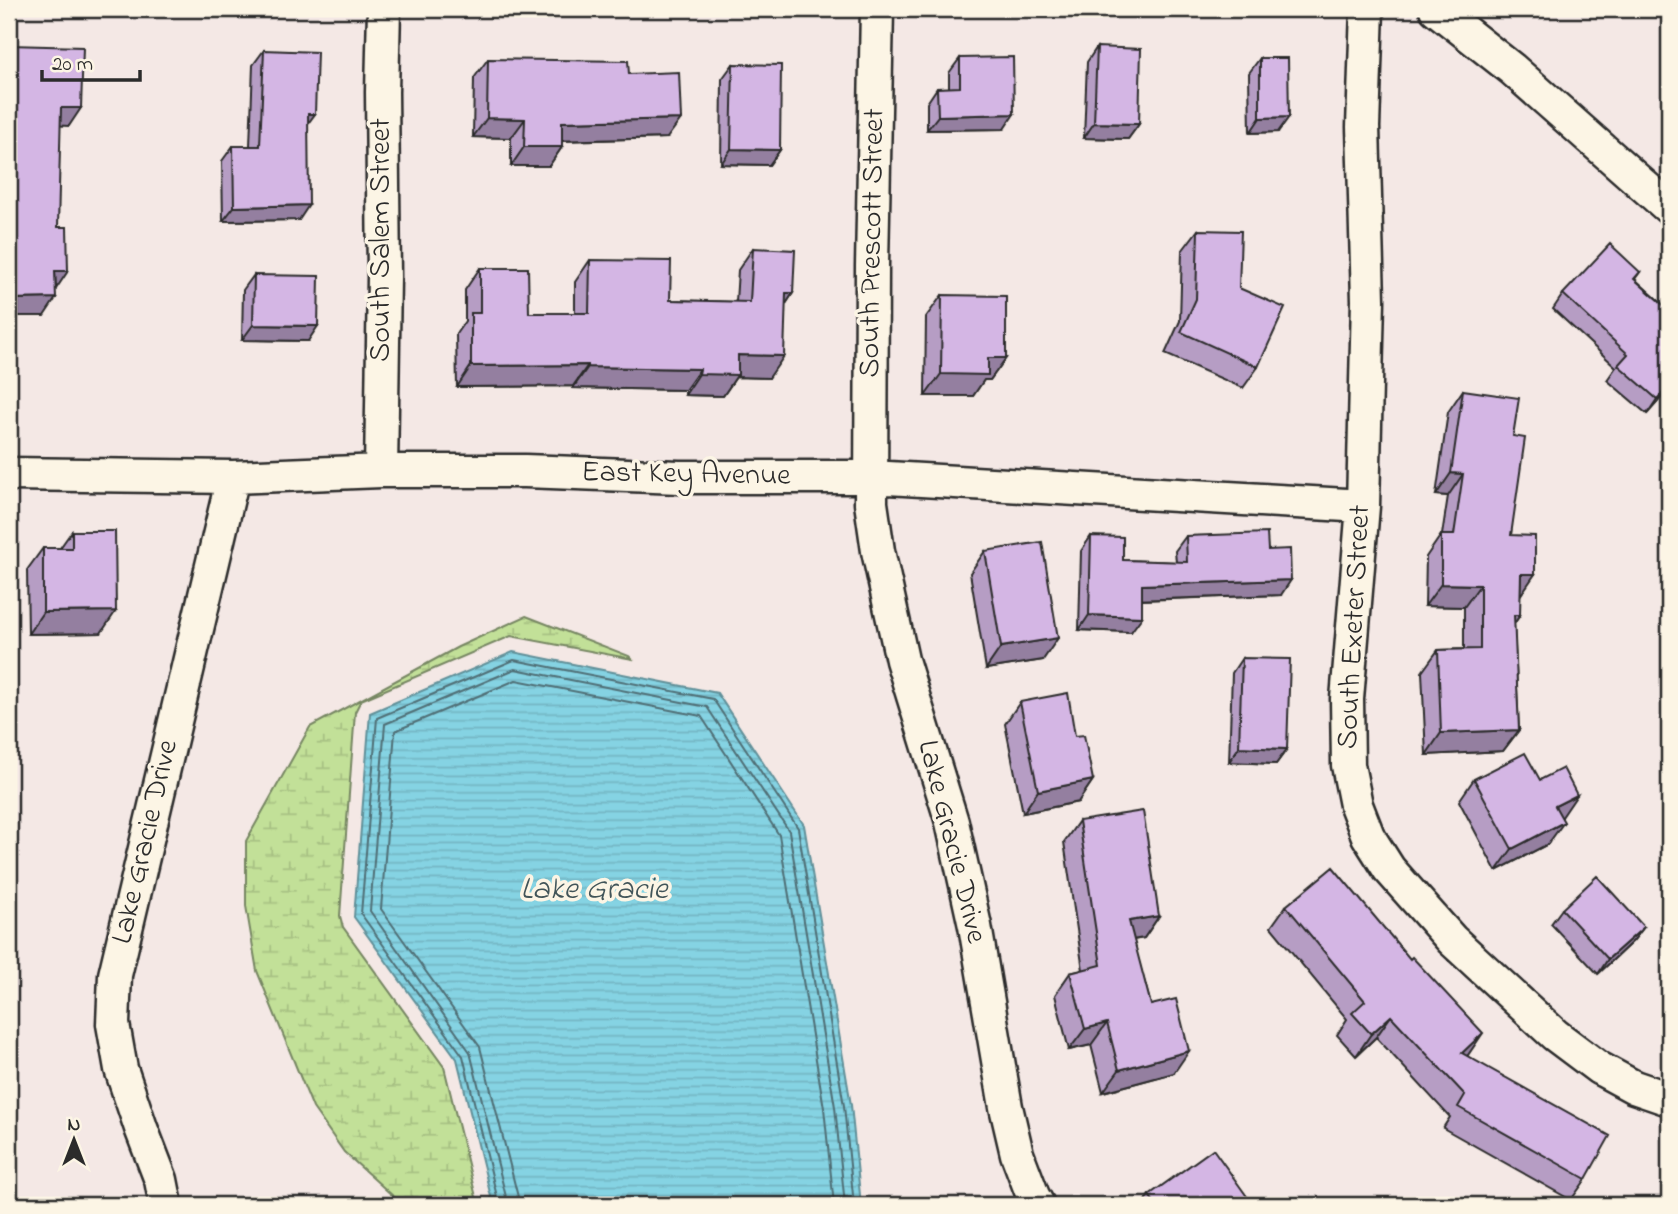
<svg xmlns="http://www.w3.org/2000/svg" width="1678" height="1214" viewBox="0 0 1678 1214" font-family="'Indie Flower',sans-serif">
<defs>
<pattern id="wetland-marsh" width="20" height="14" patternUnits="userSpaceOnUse" patternTransform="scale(1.75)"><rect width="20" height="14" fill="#c2e098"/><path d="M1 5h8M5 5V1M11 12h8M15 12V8" fill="none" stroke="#a7c083"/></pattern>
<pattern id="water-rules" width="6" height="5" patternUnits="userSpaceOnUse" patternTransform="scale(1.75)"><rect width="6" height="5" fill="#85d3e3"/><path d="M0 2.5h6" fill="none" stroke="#73b5c3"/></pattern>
</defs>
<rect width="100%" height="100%" fill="#f4e8e5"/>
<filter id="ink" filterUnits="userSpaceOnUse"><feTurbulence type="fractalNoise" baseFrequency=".0143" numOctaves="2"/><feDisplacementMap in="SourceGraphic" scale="14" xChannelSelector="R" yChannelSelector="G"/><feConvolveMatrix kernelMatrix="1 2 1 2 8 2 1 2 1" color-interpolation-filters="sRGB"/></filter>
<g filter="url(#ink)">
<!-- wetland -->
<path fill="url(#wetland-marsh)" stroke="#768662" stroke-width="2" d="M526,616l103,40 3,3 -121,-23 -150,64 -6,12 -15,204 3,11 101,140 34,138h-75l-59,-53 -31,-44 -56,-137 -11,-65v-65l64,-114 148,-80z"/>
<!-- water -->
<path fill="url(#water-rules)" stroke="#619099" stroke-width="2" d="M513,652l204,41 87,132 47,280 10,100h-368l-36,-146 -103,-142 16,-204z"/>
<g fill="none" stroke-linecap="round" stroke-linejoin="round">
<!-- shore -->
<path stroke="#4f6e75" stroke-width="2" d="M499,1205l-36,-149 -102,-142 16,-196 137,-58 199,39 85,129 46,278 10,99
M508,1205l-38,-153 -100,-141 15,-187 130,-55 192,38 82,124 46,276 10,98
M518,1205v-8l-38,-150 -99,-138 14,-178 121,-51 185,36 78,119 45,273 10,97"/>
<defs>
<path id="street" d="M877,9l-5,257 -1,237 7,48 24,109 50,162 23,104 31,181 11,47 16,42 5,9
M1367,9l-4,118 5,173 -5,206 -16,193 1,66 8,40 12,31 21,33 63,71 103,95 44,33 35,19 35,12
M1436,9l76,60 157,139
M381,471l3,-194 -2,-185 2,-83
M9,474l224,3 148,-6h144l154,6h192l492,29
M166,1205l-5,-25 -20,-52 -20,-59 -8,-45 2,-49 118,-498"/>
</defs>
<!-- street casing -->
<use href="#street" stroke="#2b2b2b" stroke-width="37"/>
<!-- street -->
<use href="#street" stroke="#fcf5e5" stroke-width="32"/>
</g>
<!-- wall -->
<path fill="#b69dc4" stroke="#2b2b2b" stroke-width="2" d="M1097,47l42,77 -11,15 -44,-1 3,-76z
M264,50l44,74 -9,96 -76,1 -1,-60 11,-15h17l3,-81z
M960,58l44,71 -77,1v-27l10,-15h12v-15z
M1260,58l18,74 -28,1 -1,-60z
M488,59l141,15 38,64 -105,3v6l-13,19h-38v-28l-38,-1 1,-59z
M733,64l47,86 -11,15 -48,-1 1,-85z
M1198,230l60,137 -15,21 -78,-34 15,-33 2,-70z
M753,248l40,45 -8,12 -16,73 -33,-1 -13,19 -38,-1v-5l-112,-2v-2l-116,1 -1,-53 9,-13v-31l15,-22 49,45h46v-31l15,-22 80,40 66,2 2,-32z
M1640,272l-5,7 34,31v79l-22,25 -40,-34 9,-13 -63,-58 10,-15z
M254,275l54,66 -66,-1 1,-50z
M942,295l64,63 -16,22h-6l-11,16h-48l1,-79z
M1463,390l50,46 -2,99 9,61v19l-6,9 5,106 -16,21 -77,4 -4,-83 16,-22 26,-1v-42l-39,-1 1,-49 15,-22h1l6,-39 -12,-1 12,-83z
M72,531l29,102 -73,1 -1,-64 16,-22h17z
M1091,536l32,24 53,2 -1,-11 11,-15 82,14 13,45 -139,5 -11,32 -52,-2 2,-79z
M985,551l58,109 -57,9 -16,-96z
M1242,658l45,91 -11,15 -47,-2 3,-89z
M1020,702l55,34 18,44 -15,22 -55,11 -18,-89z
M1474,779l66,1 22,37 -14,27 -52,27 -37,-70z
M1079,821l80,95 -15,22 -11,2 18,65 23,68 -71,19 -12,-47 -22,5 -14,-55 15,-22 13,-3 -19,-128z
M1286,906l181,150 119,123 -15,21 -128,-72 7,-11 -74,-80 -20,19 -19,-21 10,-16 -76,-92z
M1562,909l82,18 -11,14 -35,33 -47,-50z
M1669,1185v20h-7v-9z
M1149,1195l102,7 -2,3h-107z"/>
<!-- shaded-wall -->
<path fill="#947fa0" stroke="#2b2b2b" stroke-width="2" d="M61,108h20l-12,18 -20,-1z
M308,114h7l-11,15z
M1014,114l-10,15 -77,1 11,-14z
M1289,117l-11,15 -28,1 10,-15z
M487,118l38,1 -14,19 -38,-1z
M681,119l-14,19 -118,3 13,-19z
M1094,123l45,1 -11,15 -44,-1z
M524,147h38l-13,19h-38z
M731,149l49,1 -11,15 -48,-1z
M309,205l-10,15 -76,1 11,-14z
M55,271h13l-12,18z
M786,293h7l-14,22z
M56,298l-12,18h-35v-17z
M253,325l65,1 -10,15 -66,-1z
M738,355l46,1 -15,22 -33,-1 -13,19 -38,-1 14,-21z
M988,358h18l-16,22h-6l-11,16h-48l16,-22z
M588,365l-15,21 -116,1 14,-21z
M588,367l112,2 -15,21 -112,-2z
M1669,386v3l-22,25 10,-15z
M1451,473l12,1 -15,22 -12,-1z
M1521,574h14l-15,22z
M1291,580l-10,15 -149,5 10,-15z
M1441,584l39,1 -16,22 -39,-1z
M116,611l-15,22 -73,1 15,-22z
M1089,615l53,2 -11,15 -52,-2z
M1514,615h6l-15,22z
M1058,638l-15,22 -57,9 15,-22z
M1519,730l-16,21 -77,4 15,-22z
M1239,747l48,2 -11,15 -47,-2z
M1093,780l-15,22 -55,11 15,-22z
M1577,795l-15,22 -22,11 15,-22z
M1564,822l-16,22 -52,27 16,-22z
M1159,916l-15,22 -31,5 16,-22z
M1644,927l-11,14 -35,33 10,-15z
M1391,1016l-15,21 -20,19 15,-22z
M1107,1023l-16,22 -22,5 16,-21z
M1483,1033l-15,22 -21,20 15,-22z
M1189,1051l-15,22 -71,19 16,-22z"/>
<!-- building -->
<path fill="#d4b6e4" stroke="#2b2b2b" stroke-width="2" d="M9,45l74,2 -2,61h-20l-3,119h9l1,44h-13l1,27 -47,1z
M1097,47l44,2 -2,75 -45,-1z
M264,50l53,2 -2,62h-7l1,91 -75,2 -1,-61h27z
M1013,57l1,57 -76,2 -1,-28 23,-1v-29z
M1260,58h28l1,59 -29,1z
M488,59l140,2 1,13 50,-2 2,47 -119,3v25h-38l1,-28 -38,-1z
M733,64l48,1 -1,85 -49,-1z
M1198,230l43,1 -2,57 46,20 -27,59 -77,-35 15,-33z
M1610,244l30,28 -6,7 35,31v76l-12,13 -39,-34 10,-11 -65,-60z
M753,248l42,2 -2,43h-7l-2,63 -46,-1v20l-39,-1 1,-5 -112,-2v-2l-117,1v-53h9v-45h48l1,45h60l1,-53 81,1 -1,39 80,2z
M254,275l65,1 -1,50 -65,-1z
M942,295l64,1v62h-18v17l-47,-1z
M1463,390l56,8 -6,38 12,2 -14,97 24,1v38h-14l-1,41h-6l5,115 -78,3 -3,-83 42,-1v-64l-39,-1v-49h13l9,-61 -12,-1z
M72,531h43l1,80 -73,1v-64h29z
M1267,533l1,17 22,-1 1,31 -149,5v32l-53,-2 2,-79 32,1v23l64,2 -1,-26z
M1042,542l16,96 -57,9 -16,-96z
M1242,658l48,1 -3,90 -48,-2z
M1068,693l7,43 9,-1 9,45 -55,11 -18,-89z
M1525,753l15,27 23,-12 14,27 -22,11 9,16 -52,27 -38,-70z
M1143,811l16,105 -30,5 22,84 25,-6 13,52 -70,19 -12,-47 -22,6 -15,-56 31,-8 -22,-144z
M1333,867l77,92 2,-2 71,76 -21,20 148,83 -24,43 -128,-72 7,-12 -74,-79 -20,18 -19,-21 13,-12 -79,-95z
M1597,876l47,51 -36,32 -46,-50z
M1213,1149l38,53 -4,3h-91l-7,-10z"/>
</g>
<g text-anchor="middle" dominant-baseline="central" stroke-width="7" stroke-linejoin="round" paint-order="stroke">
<!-- street labels -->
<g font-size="30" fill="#2b2b2b" stroke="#fcf5e5">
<text transform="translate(382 240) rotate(-90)">South Salem Street</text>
<text transform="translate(873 243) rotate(-89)">South Prescott Street</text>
<text transform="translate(686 475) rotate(1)">East Key Avenue</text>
<text transform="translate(1355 627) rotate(-87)">South Exeter Street</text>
<text transform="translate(146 842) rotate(-77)">Lake Gracie Drive</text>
<text transform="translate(951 842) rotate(76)">Lake Gracie Drive</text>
</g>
<!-- water labels -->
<g font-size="32" font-style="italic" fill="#425559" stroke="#fcf5e5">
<text x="594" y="890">Lake Gracie</text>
</g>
</g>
<!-- margin -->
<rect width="1678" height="1214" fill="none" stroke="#fcf5e5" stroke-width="35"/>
<rect x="18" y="18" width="1643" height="1179" fill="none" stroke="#2b2b2b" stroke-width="2.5" filter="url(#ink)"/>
<!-- north arrow -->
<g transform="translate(74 1140)" stroke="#fcf5e5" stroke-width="5" paint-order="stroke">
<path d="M0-5L12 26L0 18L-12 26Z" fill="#2b2b2b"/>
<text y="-10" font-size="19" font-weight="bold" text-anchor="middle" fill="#2b2b2b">N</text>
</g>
<!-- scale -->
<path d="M42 70v10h98v-10" fill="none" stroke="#2b2b2b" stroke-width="3.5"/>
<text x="52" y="70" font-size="21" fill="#2b2b2b" stroke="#fcf5e5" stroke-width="5" paint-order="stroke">20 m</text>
</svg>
